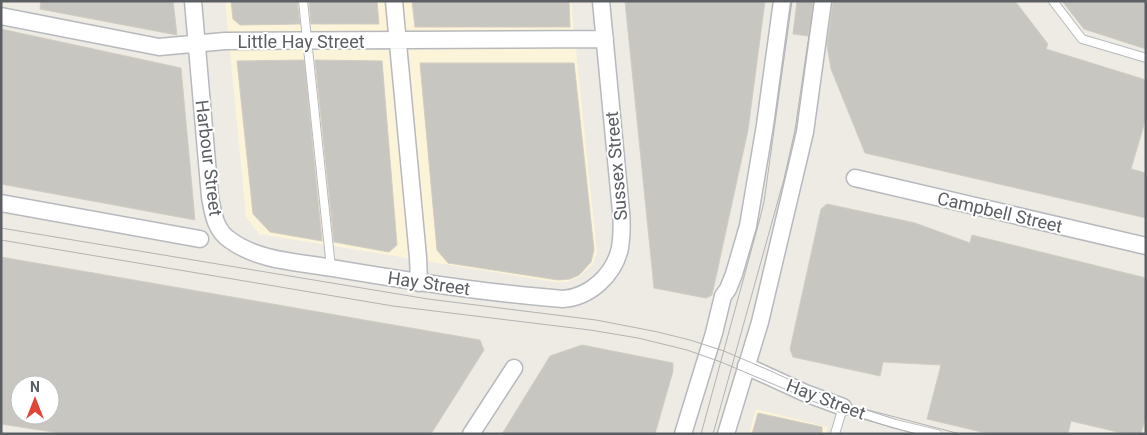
<svg xmlns="http://www.w3.org/2000/svg" width="1147" height="435" viewBox="0 0 1147 435" font-family="Roboto,sans-serif">
<rect width="100%" height="100%" fill="#edebe3"/>
<!-- commercial -->
<path fill="#fcf4d9" d="M225,1h346l26,251 -4,12 -14,13 -12,5h-13l-295,-48 -13,-17z
M756,409l72,18 -2,7h-77z"/>
<!-- building -->
<path fill="#c8c6c0" stroke="#d2cdc2" fill-rule="evenodd" d="M41,1h132l4,34 -137,-26z
M231,1h66l3,23 -60,1 -7,-6z
M309,1h68l2,23h-68z
M412,1h157l1,26h-155z
M625,1h140l-17,129 -36,165 -6,3 -52,-10z
M797,1h16l-5,35 -15,-2z
M833,1h182l33,43 -2,5 100,31v38l-15,51 15,4v45l-281,-65 -34,-84 -4,-24z
M1062,1h84v48l-62,-20z
M1,29l180,39 14,152 -194,-36z
M304,60l18,180v1l-52,-9 -17,-18 -16,-153z
M315,60l67,1 15,184 -8,7 -55,-10z
M420,63h154l20,187 -3,12 -12,13 -9,4 -12,1 -110,-17 -11,-13z
M827,204l88,19 55,20 2,-8 174,43v138l-5,18h-15l-55,-13 -3,13h-78l-63,-15 14,-54 -58,-3 -3,14 -87,-19 -3,-8 31,-140z
M1,257l479,83 4,10 -53,84h-365l-65,-10zM20,385h30v30h-30z
M582,345l91,18v8l-18,63h-153l48,-78z
M758,413l64,14v7h-70z"/>
<g fill="none" stroke-linecap="round" stroke-linejoin="round">
<defs>
<path id="lane" d="M303,1l28,267
M1053,1l29,38 64,19
M835,434l8,-27 52,17 42,10"/>
<path id="street" d="M193,1l17,196c3,16 5,33 20,43 28,21 69,22 102,28 77,13 153,25 231,31 27,-2 51,-24 57,-51 2,-12 2,-24 1,-36l-20,-211
M394,1l24,256 1,26
M1,16l158,31 66,-6 380,-2
M855,178l291,68
M1,203l199,36
M746,366l59,27 38,14
M471,434l43,-66
M683,434l31,-101 9,-37 5,-7 6,-15 14,-48 17,-101 17,-124
M726,434l34,-112 45,-190 18,-131"/>
</defs>
<!-- lane casing -->
<use href="#lane" stroke="#b6b9bd" stroke-width="10"/>
<!-- street casing -->
<use href="#street" stroke="#b6b9bd" stroke-width="19"/>
<!-- lane -->
<use href="#lane" stroke="#fff" stroke-width="8"/>
<!-- street -->
<use href="#street" stroke="#fff" stroke-width="16"/>
<!-- tram -->
<path stroke="#b2b3b3" stroke-width="1" d="M1,228l427,71 168,21 62,12 32,8 34,11 49,21 30,14 50,20 107,28
M1,240l392,66 197,24 48,8 49,12 34,12 120,51 75,21
M701,434l58,-212 5,-20 28,-201
M713,434l71,-255 11,-49 19,-129"/>
</g>
<g text-anchor="middle" dominant-baseline="central" stroke-width="4" stroke-linejoin="round" paint-order="stroke">
<!-- street labels -->
<g font-size="18" fill="#5b5f63" stroke="#fff">
<text x="301" y="41">Little Hay Street</text>
<text transform="translate(209 158) rotate(83)">Harbour Street</text>
<text transform="translate(616 166) rotate(-95)">Sussex Street</text>
<text transform="translate(1000 212) rotate(13)">Campbell Street</text>
<text transform="translate(429 283) rotate(8)">Hay Street</text>
<text transform="translate(826 399) rotate(21)">Hay Street</text>
</g>
</g>
<!-- border -->
<rect width="1147" height="435" fill="none" stroke="#5b5f63" stroke-width="5"/>
<!-- north arrow -->
<g transform="translate(35 400)"><circle r="24" fill="#ffffff" stroke="#bdbfc1"/>
<path d="M0-4L9 19L0 12L-9 19Z" fill="#e14536"/>
<text y="-8" font-size="14" font-weight="bold" text-anchor="middle" fill="#5b5f63">N</text>
</g>
</svg>
